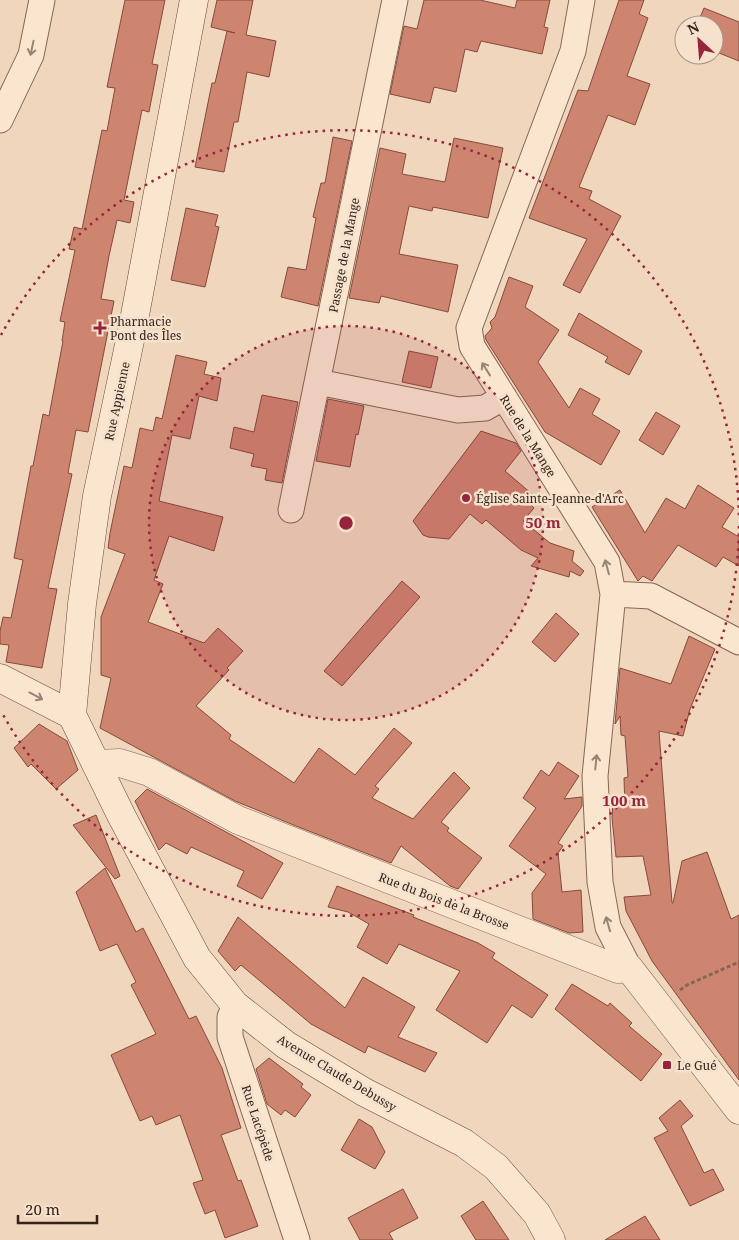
<svg xmlns="http://www.w3.org/2000/svg" width="739" height="1240" viewBox="0 0 739 1240" font-family="'Noto Serif',serif">
<rect width="100%" height="100%" fill="#efd6bc"/>
<!-- building -->
<path fill="#ce8570" stroke="#864a3a" d="M125,0h40l-13,64 6,1 -9,47 -7,-2 -18,90 10,2 -4,21 -13,-3 -8,36 -8,43 13,2 -26,131 -12,-2 -8,43 4,1 -24,114 9,1 -15,79 -36,-6 3,-17 -9,-1v-13l3,-14 8,1 12,-58 -9,-2 17,-92h2l10,-52 6,2 14,-75h-1l3,-19 -5,-1 15,-71 -6,-1 5,-22 8,2 20,-99 5,1 8,-43 -8,-1z
M217,0h36l-7,35 30,6 -7,36 -22,-5 -9,50h-4l-10,50 -29,-5 17,-84h3l12,-52 8,2 -24,-6z
M424,0h56l35,8 2,-8h33l-6,27 4,1 -6,26 -61,-13 -4,11 -12,-3 -9,43 -22,-5 -4,16 -40,-9 14,-68 13,3z
M619,0h25l-5,14 9,4 -21,58 23,8 -15,41 -27,-10 -29,72 13,4 -3,8 32,17 -41,77 -17,-8 24,-46 -58,-21 49,-128 10,1z
M704,8l35,14v39l-25,-10v-26h-17z
M333,137l19,4 -34,165 -37,-9 7,-30 18,3 10,-52 -3,-1 8,-34h4z
M454,138l49,10 -15,70 -55,-11 -1,4 -23,-5 -10,48 59,11 -10,47 -67,-16 -2,7 -30,-5 31,-150 26,6 -4,20 43,8z
M186,208l32,7 -3,11 4,1 -14,60 -34,-7z
M509,277l24,9 -8,21 34,23 -21,32 31,46 11,-20 20,11 -8,15 28,17 -19,34 -56,-33 -59,-92 -1,-4 7,-8 -2,-6 5,-5z
M579,313l63,38 -13,24 -24,-13 3,-5 -40,-22z
M409,351l29,6 -7,31 -29,-6z
M176,355l31,7 -3,12 17,4 -4,23 -18,-5 -9,43 -18,-4 -13,66 64,16 -9,34 -45,-15 -15,44 9,4 -15,38 56,21 14,-15 25,23 -16,17 2,2 -33,36 35,29 -2,4 65,44 25,-35 36,27 39,-47 18,15 -37,43 4,3 -7,9 41,21 41,-47 16,16 -29,34 8,6 -2,3 35,27 -24,31 -8,-3 -49,-40 -10,17 -95,-37 -61,-25 -135,-73 11,-50 -10,-3v-58l24,-63 -17,-6 2,-15 14,-67 8,2 8,-40 13,3 3,-14 6,2z
M262,395l36,7 -16,81 -17,-3 2,-11 -16,-3 3,-12 -24,-6 4,-21 20,5z
M328,399l36,7 -6,29 -2,-1 -6,33 -34,-6z
M656,412l24,14 -17,29 -24,-15z
M481,431l35,12 5,8 -16,20 27,23 -6,6 8,8 -11,13 27,22 24,8 -2,10 12,10 -4,5 -10,-5 -1,6 -38,-11 7,-8 -17,-8 -35,-30 -4,4 -12,-10 -21,25 -21,-2 -5,-2 -10,-14z
M698,485l36,23 -12,19 17,10v29l-16,-9 -7,10 -38,-22 -26,36 -9,-5 -5,5 -46,-74 28,-17 25,43 21,-35 19,11z
M402,581l18,16 -78,89 -18,-15z
M556,613l23,21 -24,28 -23,-20z
M689,636l26,13 -25,60 -7,27 -24,-5 13,172h1l9,-42 25,-9 24,67 8,-4v165l-87,-119 -26,-50 -2,-14 27,-2 -8,-39 -27,1 -4,-39 1,-19 12,9 -1,-30 4,-1 -3,-41 -4,-1 -1,-19 -5,8 5,-56 51,16z
M39,724l28,17 11,29 -22,19 -25,-25 -3,3 -14,-19z
M558,762l21,14 -15,23 18,-2v9l-24,37 5,3 -5,7 4,39 19,-2 2,42 -14,1 -36,-14 -1,-26 14,-19 -37,-28 27,-38 -13,-10 18,-28 8,6z
M147,789l136,74 -21,36 -25,-13 7,-15 -53,-24 -4,7 -21,-11 -7,7 -24,-49z
M96,815l24,61 -5,3 -42,-54z
M105,868l31,64 7,-4 46,91 7,-3 26,52 19,60 -20,7 17,46 3,-1 17,46 -33,12 -10,-28 -10,4 -12,-31 10,-3 -23,-65 -24,10 -4,-9 -12,5 -29,-66 45,-21 -25,-49 5,-3 -19,-38 -17,7 -24,-59z
M337,886l77,29 -1,2 65,26 17,10 -3,5 56,37 -16,23 -20,-13 -25,38 -51,-33 24,-39 -61,-27 -12,20 -30,-17 12,-23 -21,-12 -20,-5z
M238,917l107,91 18,-31 52,30 -17,30 39,16 -12,19 -57,-26 -3,7 -54,-29 -70,-59 -6,6 -17,-20z
M572,984l36,22 2,-3 22,20 -3,3 33,28 -21,27 -86,-72z
M269,1058l34,26 -2,3 10,8 -16,22 -10,-7 -4,5 -14,-11 -11,-35z
M680,1100l13,16 -12,10 23,47 9,-4 11,21 -34,16 -36,-68 14,-7 -9,-13z
M359,1119l13,8 13,25 -10,17 -34,-19z
M403,1189l15,29 -29,15 4,7h-33l-12,-22z
M483,1201l26,39h-33l-15,-24z
M645,1216l15,24h-55z"/>
<g fill="none" stroke-linecap="round" stroke-linejoin="round">
<defs>
<path id="minor" d="M582,0l-9,51 -104,277 3,18 135,216 6,32 -18,182 5,106 8,45 21,41
M0,120l31,-65 11,-55
M318,382l140,28 27,-2 19,-11
M291,510l104,-510
M613,594l38,2 88,46
M235,1005l-5,12v20l67,203"/>
<path id="tertiary" d="M96,764l24,-1 29,9 89,48 380,149 11,-1 110,142"/>
<path id="secondary" d="M0,678l72,37
M72,715l49,100 76,143 38,47 51,40 78,47 100,51 32,24 41,47 14,26
M72,715l10,-111 15,-108 35,-165 62,-331"/>
</defs>
<!-- minor casing -->
<use href="#minor" stroke="#876655" stroke-width="27"/>
<!-- tertiary casing -->
<use href="#tertiary" stroke="#876655" stroke-width="29"/>
<!-- secondary casing -->
<use href="#secondary" stroke="#684739" stroke-width="29"/>
<!-- path -->
<path stroke="#876655" stroke-width="3" stroke-dasharray="4 2.5" stroke-linecap="butt" d="M680,990l7,-5 52,-23"/>
<!-- minor -->
<use href="#minor" stroke="#fae5cf" stroke-width="25"/>
<!-- tertiary -->
<use href="#tertiary" stroke="#fae5cf" stroke-width="28"/>
<!-- secondary -->
<use href="#secondary" stroke="#fae5cf" stroke-width="28"/>
</g>
<!-- one-way arrows -->
<defs><path id="oneway-shaft" d="M-6 0H5M1.5-3L5.5 0L1.5 3" fill="none" stroke-width="1.6" stroke-linecap="round" stroke-linejoin="round" transform="scale(1.25)"/></defs>
<g stroke="#988475">
<use href="#oneway-shaft" transform="translate(32 48) rotate(102)"/>
<use href="#oneway-shaft" transform="translate(486 369) rotate(-122)"/>
<use href="#oneway-shaft" transform="translate(607 567) rotate(-105)"/>
<use href="#oneway-shaft" transform="translate(36 696) rotate(28)"/>
<use href="#oneway-shaft" transform="translate(596 762) rotate(-84)"/>
<use href="#oneway-shaft" transform="translate(608 924) rotate(-106)"/>
</g>
<!-- distance rings -->
<circle cx="346" cy="523" r="197" fill="#97243b" fill-opacity=".12"/>
<g fill="none" stroke="#97243b" stroke-width="2.5" stroke-dasharray="2.5 5">
<circle cx="346" cy="523" r="197"/>
<path d="M739 526A393 393 0 0 1 1 711M1 335A393 393 0 0 1 739 520"/>
</g>
<!-- markers -->
<g fill="#97243b" stroke="#f6e2cc" stroke-width="2">
<path d="M97.5 320.5h5v5h5v5h-5v5h-5v-5h-5v-5h5z"/>
<circle cx="466" cy="498" r="5"/>
<rect x="662" y="1060" width="10" height="10" rx="2.5"/>
</g>
<g text-anchor="middle" dominant-baseline="central" stroke-width="5" stroke-linejoin="round" paint-order="stroke">
<!-- street labels -->
<g font-size="12" fill="#35221b" stroke="#f6e2cc">
<text transform="translate(344 255) rotate(-79)">Passage de la Mange</text>
<text transform="translate(117 401) rotate(-78)">Rue Appienne</text>
<text transform="translate(528 436) rotate(58)">Rue de la Mange</text>
<text transform="translate(444 901) rotate(21)">Rue du Bois de la Brosse</text>
<text transform="translate(337 1073) rotate(31)">Avenue Claude Debussy</text>
<text transform="translate(258 1123) rotate(72)">Rue Lacépède</text>
</g>
<!-- poi labels -->
<g font-size="12" fill="#35221b" stroke="#f6e2cc" text-anchor="start">
<text x="110" y="321">Pharmacie<tspan x="110" dy="14">Pont des Îles</tspan></text>
<text x="476" y="498">Église Sainte-Jeanne-d'Arc</text>
<text x="677" y="1065">Le Gué</text>
</g>
</g>
<circle cx="346" cy="523" r="8" fill="#97243b" stroke="#f6e2cc" stroke-width="2.5"/>
<g font-size="15" text-anchor="middle" font-weight="bold" fill="#97243b" stroke="#f6e2cc" stroke-width="5" stroke-linejoin="round" paint-order="stroke">
<text x="543" y="528">50 m</text>
<text x="624" y="806">100 m</text>
</g>
<!-- north arrow -->
<g transform="translate(699 40) rotate(334)"><circle r="24" fill="#f6e2cc" stroke="#a99585"/>
<path d="M0-4L9 19L0 12L-9 19Z" fill="#97243b"/>
<text y="-8" font-size="14" font-weight="bold" text-anchor="middle" fill="#35221b">N</text>
</g>
<!-- scale -->
<path d="M18 1215v8h79v-8" fill="none" stroke="#35221b" stroke-width="2.5"/>
<text x="25" y="1215" font-size="15" fill="#35221b" stroke="#f6e2cc" stroke-width="4" paint-order="stroke">20 m</text>
</svg>
